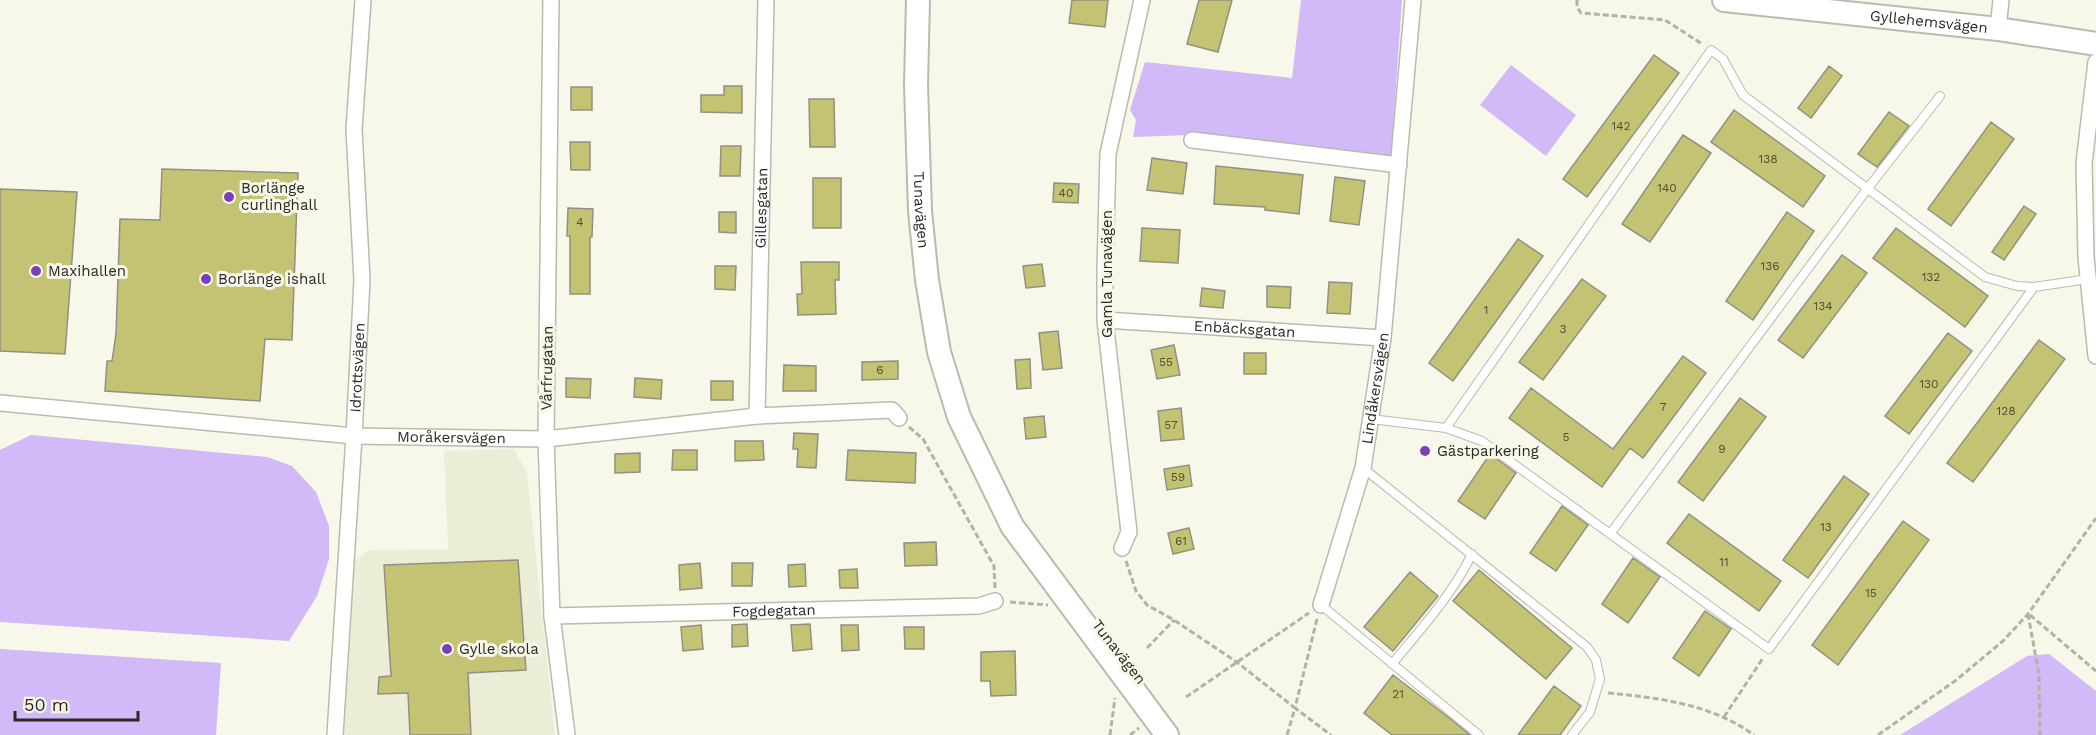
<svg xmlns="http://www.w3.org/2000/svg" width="2096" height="735" viewBox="0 0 2096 735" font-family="'Work Sans',sans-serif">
<rect width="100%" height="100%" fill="#f7f8e9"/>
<!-- built -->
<path fill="#ecedd6" d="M514,449l13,24 28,262h-212l9,-172 17,-13 79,-1 -4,-98z"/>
<!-- green -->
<path fill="#d2b9f7" d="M1301,0h101l-11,157 -203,-22 -55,2 3,-17 -6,-10 15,-48 147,16z
M1511,65l65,50 -30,41 -66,-51z
M31,435l236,22 25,9 24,26 13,34v33l-12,37 -28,45 -289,-19v-172z
M0,649l221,14 -5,72h-216z
M2049,654l47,37v44h-196l127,-79z"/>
<!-- building -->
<path fill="#c3c373" stroke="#919183" stroke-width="1.5" d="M1072,0h36l-3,27 -36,-4z
M1199,0h33l-14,52 -31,-8z
M1654,55l25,18 -92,124 -24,-18z
M1829,66l13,10 -31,42 -13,-10z
M724,86h18v27l-41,-1v-17h23z
M571,87h21v23h-21z
M809,99h25l1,48h-25z
M1734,110l91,66 -22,31 -92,-65z
M1889,112l20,14 -32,41 -19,-13z
M1991,122l23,17 -63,87 -23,-17z
M1683,135l28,18 -61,89 -28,-18z
M570,142h20v28h-19z
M721,146h20l-1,30h-20z
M1152,158l35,5 -4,31 -36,-4z
M1216,166l87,9 -4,39 -34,-4v-3l-51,-3z
M162,169l136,4 -6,167 -27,-1 -5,62 -155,-10 2,-30h5l4,-27 4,-115 40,1z
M1335,177l30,4 -6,44 -29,-4z
M813,178h28v50h-28z
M1054,183l25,1 -1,19 -25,-1z
M0,189l77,3 -12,162 -65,-3z
M2024,206l12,8 -32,46 -12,-8z
M568,208l25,1 -1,28h-2v57h-20v-58h-3z
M719,212h17v21l-17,-1z
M1787,212l27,19 -61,89 -27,-19z
M1142,228l38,2 -2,33 -38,-2z
M1896,228l92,68 -23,31 -92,-69z
M1518,239l25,17 -90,125 -24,-18z
M1842,255l25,18 -64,85 -25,-18z
M801,262h38v18h-4l1,34 -38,1 -1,-21h5z
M1042,264l3,22 -19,2 -3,-22z
M715,266h21l-1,24 -20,-1z
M1582,279l24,17 -63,84 -24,-18z
M1329,282l23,1 -2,31 -23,-1z
M1267,286l24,1 -1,21 -23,-1z
M1202,288l23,3 -2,17 -23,-2z
M1058,331l4,37 -19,2 -4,-37z
M1948,333l24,18 -63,83 -24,-18z
M2039,340l26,19 -92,123 -26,-19z
M1174,345l6,30 -23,4 -6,-29z
M1244,353h22v21h-22z
M1683,356l23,17 -63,85 -13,-10 -28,39 -93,-69 22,-30 82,61z
M1030,359l1,29 -14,1 -2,-29z
M898,361v18l-36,1v-18z
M784,365l32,1v25h-33z
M566,378l25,1 -1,19 -24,-1z
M635,378l27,2 -1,19 -27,-2z
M711,381h22v19h-22z
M1740,398l26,19 -63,84 -25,-19z
M1181,408l3,31 -23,2 -3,-30z
M1044,416l2,21 -20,2 -2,-21z
M794,433l24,1 -2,34 -19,-1 1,-18h-5z
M735,441h28l1,19 -29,1z
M673,450h24v20h-25z
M848,450l68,3 -1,30 -69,-3z
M640,453v19l-25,1v-19z
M1490,454l26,19 -31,46 -27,-18z
M1189,465l3,21 -25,4 -3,-21z
M1844,476l25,18 -61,84 -25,-18z
M1562,506l26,19 -32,46 -26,-18z
M1689,514l92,67 -22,30 -92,-68z
M1903,521l26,19 -91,125 -26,-20z
M1189,528l5,21 -21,5 -5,-21z
M936,542l1,23 -32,1 -1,-23z
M1633,558l27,19 -32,46 -26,-19z
M518,560l8,110 -58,3 3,62h-61l-2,-42 -30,1 1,-17 12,-1 -7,-111z
M700,563l2,25 -22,2 -1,-25z
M732,563h21l-1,23h-20z
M805,564l1,22 -17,1 -1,-22z
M857,569l1,19h-18l-1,-18z
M1479,570l93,78 -26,31 -93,-78z
M1410,572l28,24 -45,55 -29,-24z
M1705,611l26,18 -32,47 -26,-18z
M747,624l1,22 -16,1v-22z
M810,624l2,25 -19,2 -2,-26z
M701,625l2,24 -20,2 -2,-24z
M841,625h17l1,25 -17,1z
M904,627h20v22h-19z
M1015,651l1,44 -25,1 -1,-15h-9v-29z
M1393,675l55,42 22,18h-78l-28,-22z
M1554,686l27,20 -21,29h-42z"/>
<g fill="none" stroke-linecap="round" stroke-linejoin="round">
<defs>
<path id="lane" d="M1371,419l75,9 36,13 287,208 265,-362
M1446,428l265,-378 12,9 20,36 242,182 32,9 17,1 54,-8
M1363,468l224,179 9,13 4,19 -10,33 -18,23
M1610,534l258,-346 72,-92
M1321,605l158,130
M1392,664c29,-35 60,-69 80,-110"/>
<g id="street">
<path d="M551,0l-5,439 6,177 15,119"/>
<path d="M1998,29l3,-29"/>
<path d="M2096,62l-12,101 2,94 10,99"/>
<path d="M1192,140l207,25"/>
<path id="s1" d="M1105,320l278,18"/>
<path id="s2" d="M0,403l354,33 192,3 211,-23 135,-6 7,8"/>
<path id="s3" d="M757,416l9,-416"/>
<path d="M1122,548l7,-16 -24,-212v-49l3,-117 34,-154"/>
<path id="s4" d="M1321,605l42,-137 20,-130 30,-338"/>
<path id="s5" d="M552,616l427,-10 16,-5"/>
<path id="s6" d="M335,735l19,-299 8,-156 -8,-151 9,-129"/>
</g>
<g id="secondary">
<path id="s7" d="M918,0l-2,85 4,126 7,69 12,72 20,65 53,109 155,209"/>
<path id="s8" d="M1724,0l274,29 98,15"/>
</g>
</defs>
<!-- lane casing -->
<use href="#lane" stroke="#babbad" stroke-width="10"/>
<!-- street casing -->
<use href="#street" stroke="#babbad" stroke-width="18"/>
<!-- secondary casing -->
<use href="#secondary" stroke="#babbad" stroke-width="26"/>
<!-- path -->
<path stroke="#b2b3a7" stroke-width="3" stroke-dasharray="6 3" stroke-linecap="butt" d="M1577,0v7l4,6 84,7 37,24
M909,427l14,12 71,127 1,22
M1126,561l10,30 11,14 27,15 64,43 57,45 -8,27
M1010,602l38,3
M2028,614l11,61 1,60
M2030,615l66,56
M1317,619l-22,89 36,27
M1147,648l27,-28
M1608,693c52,5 103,11 146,42
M1186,697l123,-84
M1724,717l39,-59
M1110,735l5,-37
M1130,735l9,-7
M1878,735l77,-54 48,-40 25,-27 68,-96"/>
<!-- lane -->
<use href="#lane" stroke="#fff" stroke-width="8"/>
<!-- street -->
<use href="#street" stroke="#fff" stroke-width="15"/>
<!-- secondary -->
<use href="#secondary" stroke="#fff" stroke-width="22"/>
</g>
<!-- markers -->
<g fill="#7a40b7" stroke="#f7f8e9" stroke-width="2">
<circle cx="229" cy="197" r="6"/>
<circle cx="36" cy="271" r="6"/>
<circle cx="206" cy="279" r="6"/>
<circle cx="1425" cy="451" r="6"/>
<circle cx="447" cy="649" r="6"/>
</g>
<g text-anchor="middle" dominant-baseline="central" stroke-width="6" stroke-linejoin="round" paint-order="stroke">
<!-- number labels -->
<g font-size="12" fill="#505038">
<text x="1621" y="126">142</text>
<text x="1768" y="159">138</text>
<text x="1667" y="188">140</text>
<text x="1066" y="193">40</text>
<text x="580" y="222">4</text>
<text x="1770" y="266">136</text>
<text x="1931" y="277">132</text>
<text x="1823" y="306">134</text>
<text x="1486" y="310">1</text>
<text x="1563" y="329">3</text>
<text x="1166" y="362">55</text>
<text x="880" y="370">6</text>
<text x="1929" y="384">130</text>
<text x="1663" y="407">7</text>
<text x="2006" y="411">128</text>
<text x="1171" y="425">57</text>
<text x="1566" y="437">5</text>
<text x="1722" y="449">9</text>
<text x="1178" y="477">59</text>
<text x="1826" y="527">13</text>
<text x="1181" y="541">61</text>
<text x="1724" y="562">11</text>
<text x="1871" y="593">15</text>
<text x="1398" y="694">21</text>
</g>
<!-- street labels -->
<g font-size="15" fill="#2a2a25" stroke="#f7f8e9">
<text stroke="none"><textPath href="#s8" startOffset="206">Gyllehemsvägen</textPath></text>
<text stroke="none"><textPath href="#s3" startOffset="208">Gillesgatan</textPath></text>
<text stroke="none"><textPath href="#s7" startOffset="210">Tunavägen</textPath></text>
<text transform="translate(1107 274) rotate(-90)">Gamla Tunavägen</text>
<text stroke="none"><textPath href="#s1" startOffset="140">Enbäcksgatan</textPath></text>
<text stroke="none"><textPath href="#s6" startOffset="368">Idrottsvägen</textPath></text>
<text transform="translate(547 368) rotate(-89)">Vårfrugatan</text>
<text stroke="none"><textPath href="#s4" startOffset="224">Lindåkersvägen</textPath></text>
<text stroke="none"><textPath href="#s2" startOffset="453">Moråkersvägen</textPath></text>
<text stroke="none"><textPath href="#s5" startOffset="222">Fogdegatan</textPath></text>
<text transform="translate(1119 652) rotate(52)">Tunavägen</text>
</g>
<!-- poi labels -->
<g font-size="15" fill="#2a2a25" stroke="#f7f8e9" text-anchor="start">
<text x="241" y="188">Borlänge<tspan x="241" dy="17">curlinghall</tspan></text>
<text x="48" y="271">Maxihallen</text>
<text x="218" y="279">Borlänge ishall</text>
<text x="1437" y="451">Gästparkering</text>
<text x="459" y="649">Gylle skola</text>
</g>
</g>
<!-- scale -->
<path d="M15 711v9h123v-9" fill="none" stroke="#2a2a25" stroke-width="3"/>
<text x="24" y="711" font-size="18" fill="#2a2a25" stroke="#f7f8e9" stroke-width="4.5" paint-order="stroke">50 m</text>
</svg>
